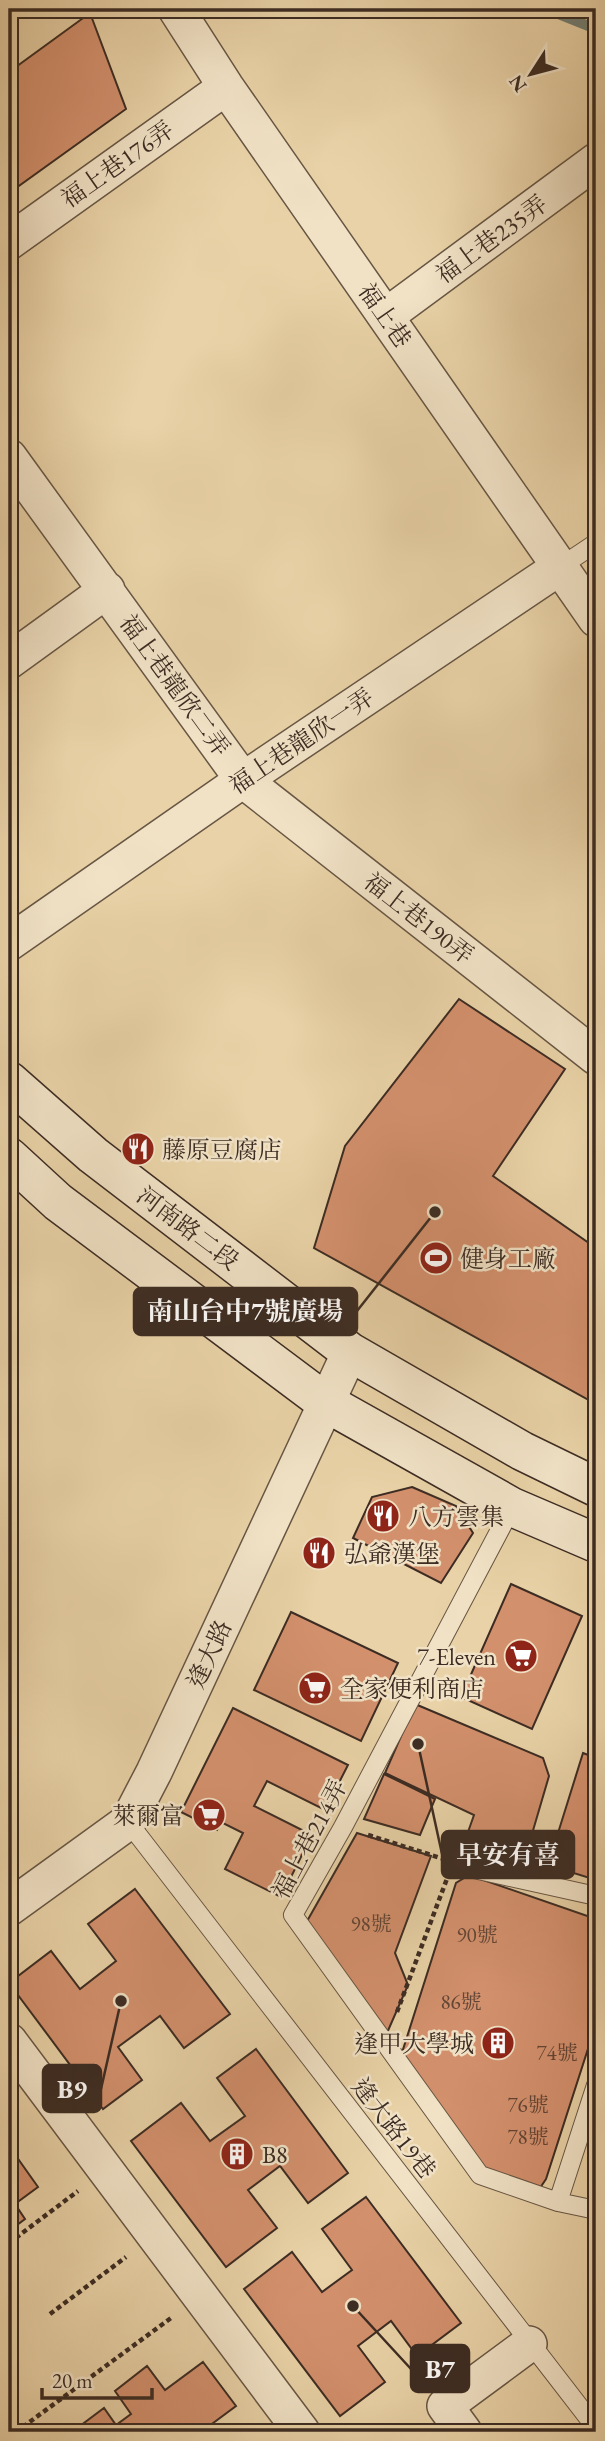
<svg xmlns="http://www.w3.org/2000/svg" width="605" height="2441" viewBox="0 0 605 2441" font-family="'EB Garamond','Noto Serif TC',serif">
<rect width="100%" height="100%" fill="#e9d2a7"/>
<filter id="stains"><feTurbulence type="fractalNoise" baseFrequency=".00286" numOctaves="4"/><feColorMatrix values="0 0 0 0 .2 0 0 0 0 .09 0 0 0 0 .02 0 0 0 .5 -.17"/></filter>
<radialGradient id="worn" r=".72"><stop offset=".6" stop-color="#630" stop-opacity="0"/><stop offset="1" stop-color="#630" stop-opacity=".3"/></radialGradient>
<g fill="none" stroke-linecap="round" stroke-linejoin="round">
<!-- stream -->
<path stroke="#737f74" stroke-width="10" d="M546,9l50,20"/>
</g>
<!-- building -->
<path fill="#d3906d" stroke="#3c2c23" stroke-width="2" d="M90,13l36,96 -117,84v-121z
M459,999l106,70 -72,107 103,72v156l-282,-156 31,-102z
M412,1487l44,19 17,27 -32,50 -88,-45 19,-41z
M511,1584l71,32 -50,113 -71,-32z
M291,1612l107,51 -37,78 -107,-51z
M415,1704l128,54 6,18 -27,92 -60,-19 12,-34 -89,-42z
M233,1708l115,57 -23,45 -58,-29 -13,25 58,29 -31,62 -56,-28 18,-36 -22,-11 -4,8 -36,-18z
M583,1753l13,5v122l-48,-15z
M384,1774l51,25 -15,36 -56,-16z
M357,1833l74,23 -36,97 13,32 -21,48 -81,-110z
M469,1875l127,44v105l-50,155 -8,12 -56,-12 -83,-117 57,-179z
M135,1889l95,125 -46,34 -24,-32 -42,31 24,33 -39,29 -94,-126 42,-32 29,38 36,-28 -28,-37z
M256,2049l92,124 -40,30 -28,-37 -32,24 29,38 -51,39 -95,-126 50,-38 29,38 35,-25 -28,-38z
M9,2146l29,41 -23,17 10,15 -16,12z
M366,2197l95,126 -44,33 -26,-35 -33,25 27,36 -45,34 -96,-127 48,-37 30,40 30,-22 -30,-41z
M203,2362l33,44 -35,26h-129l32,-24 12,17 15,-11 -16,-23 32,-25 18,24z"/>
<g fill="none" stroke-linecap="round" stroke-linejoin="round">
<defs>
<path id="lane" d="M560,567l36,-24
M512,1507l-169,320 -50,88 187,260 78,27 38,8
M128,1822l468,606
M474,1869l122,27
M558,2202l38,-117"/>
<path id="street" d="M176,9l50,78 370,532
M9,242l217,-155
M386,316l210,-155
M9,457l234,323 353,277
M9,661l98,-71
M9,943l234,-163 317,-213
M9,1908l119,-86 26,-50 196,-420
M9,2041l293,391
M464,2432l-19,-26 84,-62"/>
<path id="secondary" d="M9,1081l84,74 257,197 172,99 74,36
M9,1157l49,45 267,200 187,105 84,36"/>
</defs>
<!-- lane casing -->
<use href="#lane" stroke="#675644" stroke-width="20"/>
<!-- street casing -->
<use href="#street" stroke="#675644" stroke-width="38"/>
<!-- secondary casing -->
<use href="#secondary" stroke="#3c2c23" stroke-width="41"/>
<!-- path -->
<path stroke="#3c2c23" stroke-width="4.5" stroke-dasharray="5 3.5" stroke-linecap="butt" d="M368,1835l82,26
M397,2012l51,-136
M9,2243l69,-52
M50,2314l76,-57
M16,2432l155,-114"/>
<!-- lane -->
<use href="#lane" stroke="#f1e2c6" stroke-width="18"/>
<!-- street -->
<use href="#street" stroke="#f1e2c6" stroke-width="35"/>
<!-- secondary -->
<use href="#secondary" stroke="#f1e2c6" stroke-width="38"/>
</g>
<!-- icons -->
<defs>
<symbol id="restaurant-disc" viewBox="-11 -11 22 22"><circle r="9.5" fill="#8f2418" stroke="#f1e2c6"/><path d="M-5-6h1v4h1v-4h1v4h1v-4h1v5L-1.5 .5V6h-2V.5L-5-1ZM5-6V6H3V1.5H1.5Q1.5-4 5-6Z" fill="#fff"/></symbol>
<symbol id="stadium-disc" viewBox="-11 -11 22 22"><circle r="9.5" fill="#8f2418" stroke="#f1e2c6"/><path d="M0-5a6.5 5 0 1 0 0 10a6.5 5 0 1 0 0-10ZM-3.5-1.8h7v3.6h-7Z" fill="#fff"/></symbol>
<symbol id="supermarket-disc" viewBox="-11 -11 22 22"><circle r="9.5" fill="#8f2418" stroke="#f1e2c6"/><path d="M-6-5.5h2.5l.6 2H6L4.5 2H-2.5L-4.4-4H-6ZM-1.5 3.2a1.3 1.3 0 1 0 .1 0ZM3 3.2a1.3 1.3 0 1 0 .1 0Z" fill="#fff"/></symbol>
<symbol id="building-disc" viewBox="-11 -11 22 22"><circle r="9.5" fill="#8f2418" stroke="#f1e2c6"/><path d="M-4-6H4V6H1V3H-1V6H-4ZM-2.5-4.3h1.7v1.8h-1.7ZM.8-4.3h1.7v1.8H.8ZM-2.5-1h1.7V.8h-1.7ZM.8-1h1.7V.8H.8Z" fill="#fff"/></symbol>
</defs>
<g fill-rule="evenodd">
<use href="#restaurant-disc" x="119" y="1130" width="38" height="38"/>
<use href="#stadium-disc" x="417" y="1239" width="38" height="38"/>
<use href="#restaurant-disc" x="364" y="1497" width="38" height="38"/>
<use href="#restaurant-disc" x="300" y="1534" width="38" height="38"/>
<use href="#supermarket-disc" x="502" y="1637" width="38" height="38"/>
<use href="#supermarket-disc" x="296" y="1669" width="38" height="38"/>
<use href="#supermarket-disc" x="190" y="1796" width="38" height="38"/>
<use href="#building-disc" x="479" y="2024" width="38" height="38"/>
<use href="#building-disc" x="218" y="2135" width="38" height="38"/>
</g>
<g text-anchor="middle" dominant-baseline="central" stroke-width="5" stroke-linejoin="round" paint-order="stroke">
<!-- number labels -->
<g font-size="21" fill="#624536">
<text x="371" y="1923">98號</text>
<text x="477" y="1934">90號</text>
<text x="461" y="2001">86號</text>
<text x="557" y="2052">74號</text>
<text x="528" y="2104">76號</text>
<text x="528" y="2136">78號</text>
</g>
<!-- street labels -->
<g font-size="24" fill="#3c2c23" stroke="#f1e2c6">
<text transform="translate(117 164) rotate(-35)">福上巷176弄</text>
<text transform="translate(491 239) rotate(-36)">福上巷235弄</text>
<text transform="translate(385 315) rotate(55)">福上巷</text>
<text transform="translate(175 685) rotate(54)">福上巷龍欣二弄</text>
<text transform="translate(301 741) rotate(-34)">福上巷龍欣一弄</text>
<text transform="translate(419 918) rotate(38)">福上巷190弄</text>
<text transform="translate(188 1228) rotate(37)">河南路二段</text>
<text transform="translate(209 1654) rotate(-65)">逢大路</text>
<text transform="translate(309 1839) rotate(-62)">福上巷214弄</text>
<text transform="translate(394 2128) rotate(52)">逢大路19巷</text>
</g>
<!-- poi labels -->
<g font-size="24" fill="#3c2c23" stroke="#f1e2c6" text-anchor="start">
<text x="162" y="1149">藤原豆腐店</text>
<text x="460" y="1258">健身工廠</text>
<text x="408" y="1516">八方雲集</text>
<text x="344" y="1553">弘爺漢堡</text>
<text x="496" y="1656" text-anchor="end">7-Eleven</text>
<text x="340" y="1688">全家便利商店</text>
<text x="184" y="1815" text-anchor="end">萊爾富</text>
<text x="474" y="2043" text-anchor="end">逢甲大學城</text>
<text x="262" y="2154">B8</text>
</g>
</g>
<!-- callouts -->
<path fill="none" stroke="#3c2c23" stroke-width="2.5" d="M435 1212L357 1311M418 1744L442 1854M121 2001L101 2089M353 2306L411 2369"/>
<g fill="#3c2c23" stroke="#f1e2c6" stroke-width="2.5">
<circle cx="435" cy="1212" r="7"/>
<circle cx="418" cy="1744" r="7"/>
<circle cx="121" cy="2001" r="7"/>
<circle cx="353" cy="2306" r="7"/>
</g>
<g fill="#3c2c23" stroke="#3c2c23" stroke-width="2.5">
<rect x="134" y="1288" width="223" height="47" rx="7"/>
<rect x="442" y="1831" width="132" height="47" rx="7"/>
<rect x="43" y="2065" width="58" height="47" rx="7"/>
<rect x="411" y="2345" width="58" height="47" rx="7"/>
</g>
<g font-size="26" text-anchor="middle" font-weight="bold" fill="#fff">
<text x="245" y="1320">南山台中7號廣場</text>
<text x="508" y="1864">早安有喜</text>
<text x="72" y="2098">B9</text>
<text x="440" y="2378">B7</text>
</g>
<!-- margin -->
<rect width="605" height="2441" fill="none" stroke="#e9d2a7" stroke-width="35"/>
<rect x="10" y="10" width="584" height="2420" fill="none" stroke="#3c2c23" stroke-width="3.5"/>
<rect x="18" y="18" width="570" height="2406" fill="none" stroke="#3c2c23" stroke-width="2"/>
<!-- north arrow -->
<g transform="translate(531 74) rotate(234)" stroke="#f1e2c6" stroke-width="5" paint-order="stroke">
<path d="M0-5L12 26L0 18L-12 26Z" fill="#3c2c23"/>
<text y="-10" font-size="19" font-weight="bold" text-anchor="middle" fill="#3c2c23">N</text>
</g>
<!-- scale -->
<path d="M42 2388v10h110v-10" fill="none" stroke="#3c2c23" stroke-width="3.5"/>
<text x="52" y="2388" font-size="21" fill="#3c2c23" stroke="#f1e2c6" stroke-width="5" paint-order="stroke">20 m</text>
<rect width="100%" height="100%" filter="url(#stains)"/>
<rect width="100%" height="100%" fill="url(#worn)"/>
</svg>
